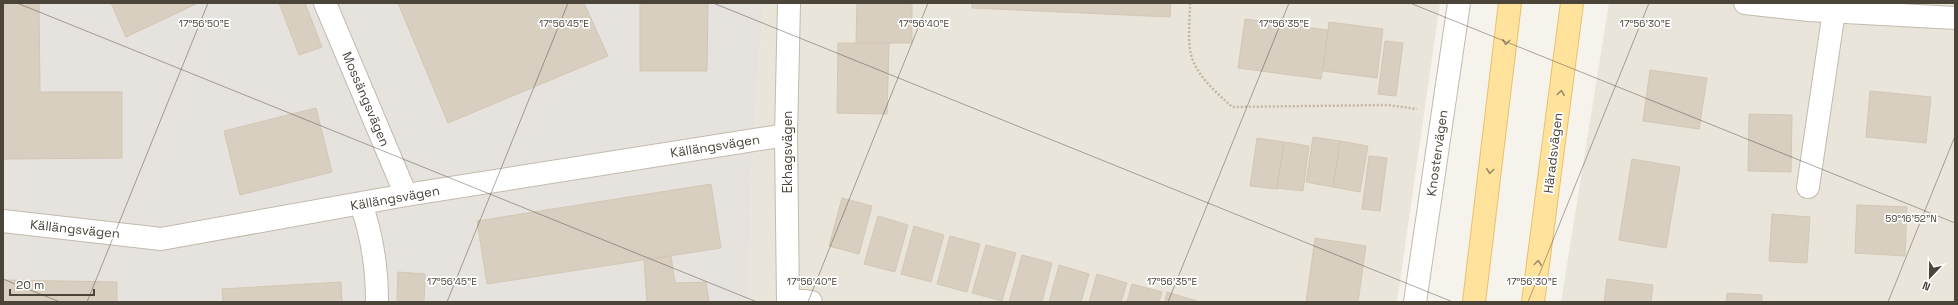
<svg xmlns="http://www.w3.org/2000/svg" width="1958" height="305" viewBox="0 0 1958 305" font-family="'Space Grotesk',sans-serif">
<rect width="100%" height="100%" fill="#f6f3ec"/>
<!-- residential -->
<path fill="#eae5da" d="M763,3h677l-43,299h-648l2,-126z
M1609,3h346v299h-394z"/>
<!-- industrial -->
<path fill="#e6e2dd" d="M3,3h760l-12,173 -2,126h-746z"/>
<!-- building -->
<path fill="#d8cfc1" stroke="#d3c7b4" d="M3,3h36l1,89h82v66l-119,1z
M111,3h87l-72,34z
M279,3h26l17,44 -23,8z
M398,3h186l24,53 -160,67z
M640,3h68l-1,68h-67z
M857,3h55v40h-56z
M972,3h199l-1,14 -198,-9z
M1245,19l83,11 -7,49 -83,-11z
M1329,22l54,7 -6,49 -54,-7z
M1385,41l18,2 -7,53 -18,-2z
M838,43h51l-2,71 -50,-1z
M1650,70l57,8 -8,51 -56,-8z
M1870,91l61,6 -5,46 -60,-6z
M316,108l16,64 -92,23 -16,-64z
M1749,114l43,1 -1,57 -43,-1z
M1313,137l27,4 -7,46 -27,-5z
M1257,138l27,4 -7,47 -27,-3z
M1340,141l28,5 -8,46 -27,-5z
M1284,142l25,4 -6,45 -26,-3z
M1369,156l18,2 -7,53 -18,-2z
M1632,159l48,8 -14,81 -47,-8z
M711,184l10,64 -234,36 -10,-63z
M842,198l30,8 -13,48 -30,-8z
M1857,205l50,2 -2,49 -50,-3z
M1772,214l38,3 -3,46 -38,-2z
M878,216l30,9 -13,47 -31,-8z
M914,226l30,9 -13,47 -30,-8z
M950,236l30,8 -13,48 -30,-8z
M1315,238l51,8 -8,56h-52z
M986,245l30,8 -14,48 -30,-8z
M1022,255l30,8 -10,39h-33z
M671,256l4,27 31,-1 3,20h-62l-3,-42z
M1059,265l30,9 -8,28h-32z
M398,272l27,2 -1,28h-27z
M1097,274l30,9 -6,19h-32z
M1607,279l46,6 -2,17h-47z
M3,280l114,2v20h-114z
M341,282l1,20h-119l-1,-13z
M1132,284l30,8 -3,10h-32z
M1167,292l30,9v1h-32z
M1727,293l35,2v7h-36z"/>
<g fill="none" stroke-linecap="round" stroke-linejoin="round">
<defs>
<path id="minor" d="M325,3l81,192
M1745,3l64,7 146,8
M1808,187l26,-176
M361,204c11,31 16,64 16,98
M3,221l158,18 245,-44 380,-60
M788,299l23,3
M788,302l-2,-167 3,-132
M1415,302l44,-299"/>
<path id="major" d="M1474,302l36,-299
M1533,302l39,-299"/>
</defs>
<!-- minor casing -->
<use href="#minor" stroke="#c2bbae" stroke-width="24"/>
<!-- major casing -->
<use href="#major" stroke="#e6c16a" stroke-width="24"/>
<!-- path -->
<path stroke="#c4b79f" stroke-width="2.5" stroke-dasharray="2 2" stroke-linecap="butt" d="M1190,3c0,15 -2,32 0,47 4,24 25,41 42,57l156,-2 29,4"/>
<!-- minor -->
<use href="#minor" stroke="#fff" stroke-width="22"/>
<!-- major -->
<use href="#major" stroke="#ffe39c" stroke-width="22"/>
</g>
<!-- one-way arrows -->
<defs><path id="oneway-chevron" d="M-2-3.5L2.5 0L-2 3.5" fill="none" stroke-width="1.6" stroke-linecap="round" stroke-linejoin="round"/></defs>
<g stroke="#9c8c66">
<use href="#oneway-chevron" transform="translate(1506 42) rotate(97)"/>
<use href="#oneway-chevron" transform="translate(1561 93) rotate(-83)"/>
<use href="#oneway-chevron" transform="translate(1490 171) rotate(97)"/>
<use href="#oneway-chevron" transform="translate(1538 263) rotate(-82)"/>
</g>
<!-- ticks -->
<path fill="none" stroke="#4b4439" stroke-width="1" stroke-opacity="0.45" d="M17,3l740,299M713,3l740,299M1410,3l545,220M3,279l57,23M87,302l121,-299M447,302l121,-299M808,302l120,-299M1168,302l121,-299M1528,302l121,-299M1888,302l67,-166"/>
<g text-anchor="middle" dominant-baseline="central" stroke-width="3.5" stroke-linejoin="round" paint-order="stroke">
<!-- street labels -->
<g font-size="13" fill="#4b4439" stroke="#fff">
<text transform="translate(366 99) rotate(67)">Mossängsvägen</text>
<text transform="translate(715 146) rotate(-9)">Källängsvägen</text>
<text transform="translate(787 152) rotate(-90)">Ekhagsvägen</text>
<text transform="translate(1437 153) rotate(-82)">Knostervägen</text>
<text transform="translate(1553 153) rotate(-83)">Häradsvägen</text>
<text transform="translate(395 198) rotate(-10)">Källängsvägen</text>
<text transform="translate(75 229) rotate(6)">Källängsvägen</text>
</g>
</g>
<g font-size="10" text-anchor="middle" fill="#4b4439" stroke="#fff" stroke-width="3.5" stroke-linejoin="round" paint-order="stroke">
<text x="204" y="27">17°56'50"E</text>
<text x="564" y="27">17°56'45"E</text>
<text x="924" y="27">17°56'40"E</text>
<text x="1284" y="27">17°56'35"E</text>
<text x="1645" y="27">17°56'30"E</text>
<text x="1911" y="222">59°16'52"N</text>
<text x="452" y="285">17°56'45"E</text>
<text x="812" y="285">17°56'40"E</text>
<text x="1172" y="285">17°56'35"E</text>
<text x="1532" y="285">17°56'30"E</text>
</g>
<!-- border -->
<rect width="1958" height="305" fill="none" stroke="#4b4439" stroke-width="8"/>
<!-- north arrow -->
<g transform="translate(1930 277) rotate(202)" stroke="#ffffff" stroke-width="3" paint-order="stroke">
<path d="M0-3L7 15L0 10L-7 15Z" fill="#4b4439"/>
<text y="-6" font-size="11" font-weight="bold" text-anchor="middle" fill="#4b4439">N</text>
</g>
<!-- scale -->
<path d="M10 289v6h84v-6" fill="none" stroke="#4b4439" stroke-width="2"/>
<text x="16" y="289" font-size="12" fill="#4b4439" stroke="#ffffff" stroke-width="3" paint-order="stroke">20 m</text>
</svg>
